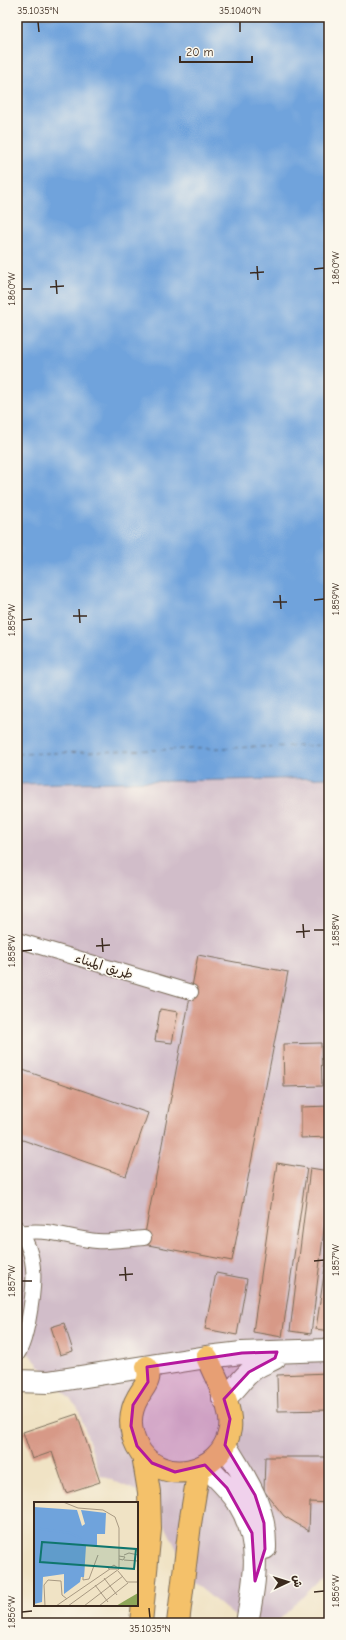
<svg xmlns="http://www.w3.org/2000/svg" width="346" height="1640" viewBox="0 0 346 1640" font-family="'Comic Neue','Playpen Sans Arabic',sans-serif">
<rect width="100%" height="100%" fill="#fbf7ec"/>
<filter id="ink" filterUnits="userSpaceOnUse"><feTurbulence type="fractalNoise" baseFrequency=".025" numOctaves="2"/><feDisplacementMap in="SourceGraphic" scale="8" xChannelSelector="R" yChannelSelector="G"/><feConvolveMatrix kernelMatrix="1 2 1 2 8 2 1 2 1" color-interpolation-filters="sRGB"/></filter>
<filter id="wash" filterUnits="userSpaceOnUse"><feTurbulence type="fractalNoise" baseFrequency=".012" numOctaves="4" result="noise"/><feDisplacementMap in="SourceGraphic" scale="16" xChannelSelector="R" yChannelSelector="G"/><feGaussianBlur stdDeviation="0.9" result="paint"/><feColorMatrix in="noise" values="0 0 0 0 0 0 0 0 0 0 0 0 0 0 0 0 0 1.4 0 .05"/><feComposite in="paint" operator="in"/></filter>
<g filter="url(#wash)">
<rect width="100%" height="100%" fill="#f0e3c5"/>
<!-- industrial -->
<path fill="#d1bdc9" d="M329,778v798l-9,4 -44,43h-33l-50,-41 -42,-85 -51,-22 -22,-67 -61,-67v-557z"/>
<!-- water -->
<path fill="#6fa3dc" stroke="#55667d" d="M17,17h312v761l-312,6z"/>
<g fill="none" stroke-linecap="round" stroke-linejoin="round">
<!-- ferry -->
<path stroke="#505a6a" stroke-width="1" stroke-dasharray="5 4" stroke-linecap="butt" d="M17,754l312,-9"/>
</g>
<g id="blocks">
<!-- building -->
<path fill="#d79987" d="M198,955l90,17 -56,289 -89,-17z
M160,1009l18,3 -6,31 -17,-2z
M321,1043l1,43 -38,1 -1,-43z
M17,1068l131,45 -22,63 -109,-38z
M329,1106v31l-28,1v-31z
M277,1163l30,5 -25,169 -29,-5z
M310,1168l19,3v18l-18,145 -21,-3z
M328,1247h1v84l-13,-2z
M216,1273l31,6 -10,56 -32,-6z
M64,1323l9,28 -13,4 -9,-28z
M329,1373v37l-51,1 -1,-36z
M77,1414l23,68 -34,11 -14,-41 -20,7 -9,-27z
M265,1457h64v46l-19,-1 -1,29 -25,-15 -20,-25z"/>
</g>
</g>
<g filter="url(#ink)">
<use href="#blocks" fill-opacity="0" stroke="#7a6b58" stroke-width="1"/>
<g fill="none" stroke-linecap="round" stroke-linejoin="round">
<defs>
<path id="lane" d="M17,940l174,52
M17,1228c23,27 17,63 11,95 -3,11 -4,22 -11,32
M17,1234c26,-8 54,5 80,7 16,1 32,-2 47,-3"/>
<path id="street" d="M17,1381l31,1 159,-25 35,-4 87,-3
M223,1398c12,-6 17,-18 27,-26 7,-7 16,-9 25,-14l2,-6
M225,1445c21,35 41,60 40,103
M205,1465c11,12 24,23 33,37 25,40 17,78 9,121"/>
<path id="highway" d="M147,1367c5,13 -3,19 -9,30 -9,15 -9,33 -1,49 22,42 86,29 93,-17 3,-22 -15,-52 -23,-72
M141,1623l9,-94 -1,-37 -6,-37
M178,1623l12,-99 9,-56"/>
</defs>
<!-- lane casing -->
<use href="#lane" stroke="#7a6b58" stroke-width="16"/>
<!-- street casing -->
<use href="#street" stroke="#7a6b58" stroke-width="24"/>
<!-- highway casing -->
<use href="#highway" stroke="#7a6b58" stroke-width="24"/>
<!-- lane -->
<use href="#lane" stroke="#fff" stroke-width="14"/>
<!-- street -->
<use href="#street" stroke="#fff" stroke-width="22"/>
<!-- highway -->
<use href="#highway" stroke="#f4c16a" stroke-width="22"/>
</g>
</g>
<!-- marked area -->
<path fill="#b5179e" fill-opacity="0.2" stroke="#b5179e" stroke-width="3" stroke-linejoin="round" d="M277,1352l-2,6 -26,14 -25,27 6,20 -5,26 30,50 9,28 1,26 -10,32 -3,-48 -25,-45 -22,-23 -30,7 -23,-9 -15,-17 -6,-20 2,-21 15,-23 -1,-15 95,-14z"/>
<!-- ticks -->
<path fill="none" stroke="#3b2a1e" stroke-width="1.5" d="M38,22l1,10M240,22v10M257,266l1,14M314,269l10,-1M250,273l14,-1M56,280l1,14M50,287l14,-1M22,289h10M280,595l1,14M314,600l10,-1M273,602h14M79,609l1,14M73,616h14M22,620l10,-1M303,924l1,14M314,930h10M296,932l14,-1M102,938l1,14M96,946l14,-1M22,951l10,-1M314,1261l10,-1M125,1267l1,14M119,1275l14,-1M22,1281h10M314,1592l10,-1M149,1608l1,10M22,1612l10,-1"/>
<g text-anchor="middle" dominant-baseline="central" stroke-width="3" stroke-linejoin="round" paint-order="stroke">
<!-- street labels -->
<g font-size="13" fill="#3b2a1e" stroke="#fbf7ec">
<text transform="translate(104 966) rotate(17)">طريق الميناء</text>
</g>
</g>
<!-- overview -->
<g transform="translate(34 1502)">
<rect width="104" height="104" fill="#f0e3c5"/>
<path d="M104,91v13h-22l10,-6z" fill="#8ea759"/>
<path d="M0,5l43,3 5,16 3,-2 -4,-14 25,3 -1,21h-8v12h-11l-2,31h-3l-1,5 -16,12v-20l-21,3 -1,25 -8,2z" fill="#6fa3dc"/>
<path fill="none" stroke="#6fa3dc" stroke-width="2" d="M0,26l36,5 10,5 4,7 -1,32"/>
<path fill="none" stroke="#a89982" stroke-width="1" d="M29,0l15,6 25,2 12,7 4,11v41M90,53l5,-2 9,2M85,54l6,1 -2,3 -4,-1M90,58l14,1M74,67l6,-4 5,4M84,69l9,11h11M49,75v3l6,-1 9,-24M70,76l13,17M61,83l13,17M11,104l-1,-21 4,-5 13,1 1,14 5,4M22,104l54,-37h7M34,104l51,-37M50,104l39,-30M65,104l29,-23"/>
<path fill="#0f766e" fill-opacity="0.15" stroke="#0f766e" stroke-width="2" d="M8,40l94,7 -2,20 -94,-7z"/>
<rect width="104" height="104" fill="none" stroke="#3b2a1e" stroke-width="2"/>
</g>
<!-- margin -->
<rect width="346" height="1640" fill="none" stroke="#fbf7ec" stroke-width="44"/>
<!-- north arrow -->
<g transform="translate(288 1582) rotate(86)" stroke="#fbf7ec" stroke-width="3" paint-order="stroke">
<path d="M0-3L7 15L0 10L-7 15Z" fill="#3b2a1e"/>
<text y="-6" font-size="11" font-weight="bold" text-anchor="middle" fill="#3b2a1e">ش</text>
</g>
<!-- scale -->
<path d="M180 56v6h72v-6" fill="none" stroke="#3b2a1e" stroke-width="2"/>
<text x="186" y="56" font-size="12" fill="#3b2a1e" stroke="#fbf7ec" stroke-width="3" paint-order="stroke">20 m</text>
<rect x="22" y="22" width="302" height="1596" fill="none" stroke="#3b2a1e" stroke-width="1.5"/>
<g font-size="10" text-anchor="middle" fill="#3b2a1e">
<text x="38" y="14">35.1035°N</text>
<text x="240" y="14">35.1040°N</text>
<text transform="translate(335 268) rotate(-90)" y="4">1.860°W</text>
<text transform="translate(11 289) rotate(-90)" y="4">1.860°W</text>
<text transform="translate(335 599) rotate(-90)" y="4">1.859°W</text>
<text transform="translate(11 620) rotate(-90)" y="4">1.859°W</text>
<text transform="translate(335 930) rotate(-90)" y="4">1.858°W</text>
<text transform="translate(11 951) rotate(-90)" y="4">1.858°W</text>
<text transform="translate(335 1260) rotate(-90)" y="4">1.857°W</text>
<text transform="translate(11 1281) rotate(-90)" y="4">1.857°W</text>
<text transform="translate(335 1591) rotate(-90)" y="4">1.856°W</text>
<text transform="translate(11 1612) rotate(-90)" y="4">1.856°W</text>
<text x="150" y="1632">35.1035°N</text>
</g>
</svg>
